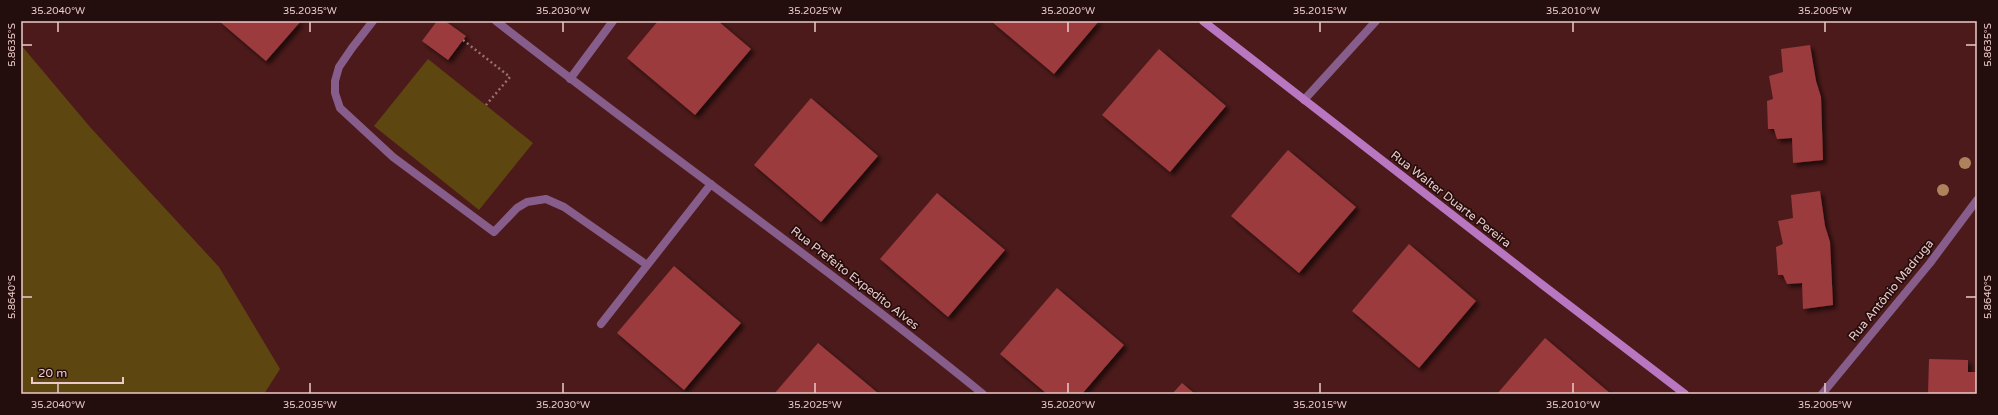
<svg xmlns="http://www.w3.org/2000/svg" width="1998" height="415" viewBox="0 0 1998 415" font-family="'Varela Round',sans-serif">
<defs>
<filter id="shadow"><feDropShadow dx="3.5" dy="3.5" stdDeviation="2" flood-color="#0009"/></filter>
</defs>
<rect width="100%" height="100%" fill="#4c1a1a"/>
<!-- green -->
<path fill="#5e4611" d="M21,45l69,82 129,140 61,102 -16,25h-243z
M428,59l105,84 -54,67 -105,-84z"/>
<!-- building -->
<path fill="#9b3b3c" filter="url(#shadow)" d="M219,21h82l-35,40z
M437,21h8l21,15 -18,24 -26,-19z
M658,21h60l33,28 -56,66 -68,-57z
M991,21h108l-45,53z
M1810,45l6,36 5,16 2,63 -30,3 -1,-25 -15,1 -3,-10h-6l-1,-28 6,-2 -4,-23 14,-4 -2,-23z
M1159,49l67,57 -56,66 -68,-57z
M811,98l67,58 -57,66 -67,-57z
M1288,150l68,57 -57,66 -68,-57z
M1820,191l5,35 5,16 3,63 -30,4 -1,-26 -15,1 -4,-9h-5l-2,-28 7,-3 -5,-23 15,-3 -2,-23z
M937,193l68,57 -57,67 -68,-58z
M1409,244l67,57 -57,67 -67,-57z
M674,266l67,57 -57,67 -67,-57z
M1057,288l67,57 -42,49h-35l-47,-40z
M1545,338l66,56h-114z
M818,343l61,51h-105z
M1929,359l39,1v12h9v22h-49z
M1182,383l13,11h-23z"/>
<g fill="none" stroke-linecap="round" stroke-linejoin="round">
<!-- path -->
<path stroke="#9b7070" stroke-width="2.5" stroke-dasharray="2 3" stroke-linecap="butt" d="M463,40l47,37 -24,28"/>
<!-- street -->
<path stroke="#865d8b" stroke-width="8" d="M373,21l-21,27 -13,19 -4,14v12l5,15 53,49 101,75 23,-24 10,-6 19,-3 18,8 83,58
M496,21c161,126 328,244 487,373
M570,79l43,-58
M1304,100l72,-79
M601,324l110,-140
M1822,394l108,-131 47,-63"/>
<!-- secondary -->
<path stroke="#b977c1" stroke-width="8" d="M1203,21l341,265 141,108"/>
</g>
<!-- trees -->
<g fill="#ad835d">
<circle cx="1965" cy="163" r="6"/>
<circle cx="1943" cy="190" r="6"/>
</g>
<!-- ticks -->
<path fill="none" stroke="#eccac8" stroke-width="1.5" d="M58,22v10M310,22v10M563,22v10M815,22v10M1068,22v10M1320,22v10M1573,22v10M1825,22v10M22,45h10M1966,45h10M22,297h10M1966,297h10M58,383v10M310,383v10M563,383v10M815,383v10M1068,383v10M1320,383v10M1573,383v10M1825,383v10"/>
<g text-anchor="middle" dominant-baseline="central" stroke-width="3.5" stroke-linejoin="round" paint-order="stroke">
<!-- street labels -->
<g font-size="12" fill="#eccac8" stroke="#240d0d">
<text transform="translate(1451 199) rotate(38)">Rua Walter Duarte Pereira</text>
<text transform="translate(855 278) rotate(38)">Rua Prefeito Expedito Alves</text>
<text transform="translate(1891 290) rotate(-51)">Rua Antônio Madruga</text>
</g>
</g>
<!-- border -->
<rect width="1998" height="415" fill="none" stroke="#240d0d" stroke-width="44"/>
<!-- scale -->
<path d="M32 377v6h91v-6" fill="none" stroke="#eccac8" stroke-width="2"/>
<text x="38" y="377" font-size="12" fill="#eccac8" stroke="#240d0d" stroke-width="3" paint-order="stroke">20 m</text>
<rect x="22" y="22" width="1954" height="371" fill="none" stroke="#eccac8" stroke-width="1.5"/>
<g font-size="10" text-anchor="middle" fill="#eccac8">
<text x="58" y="14">35.2040°W</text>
<text x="310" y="14">35.2035°W</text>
<text x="563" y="14">35.2030°W</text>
<text x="815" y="14">35.2025°W</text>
<text x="1068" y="14">35.2020°W</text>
<text x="1320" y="14">35.2015°W</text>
<text x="1573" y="14">35.2010°W</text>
<text x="1825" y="14">35.2005°W</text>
<text transform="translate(11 45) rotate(-90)" y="4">5.8635°S</text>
<text transform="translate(1987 45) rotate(-90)" y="4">5.8635°S</text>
<text transform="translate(11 297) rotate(-90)" y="4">5.8640°S</text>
<text transform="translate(1987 297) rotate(-90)" y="4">5.8640°S</text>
<text x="58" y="408">35.2040°W</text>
<text x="310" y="408">35.2035°W</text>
<text x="563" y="408">35.2030°W</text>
<text x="815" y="408">35.2025°W</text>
<text x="1068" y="408">35.2020°W</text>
<text x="1320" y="408">35.2015°W</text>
<text x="1573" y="408">35.2010°W</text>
<text x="1825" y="408">35.2005°W</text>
</g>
</svg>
